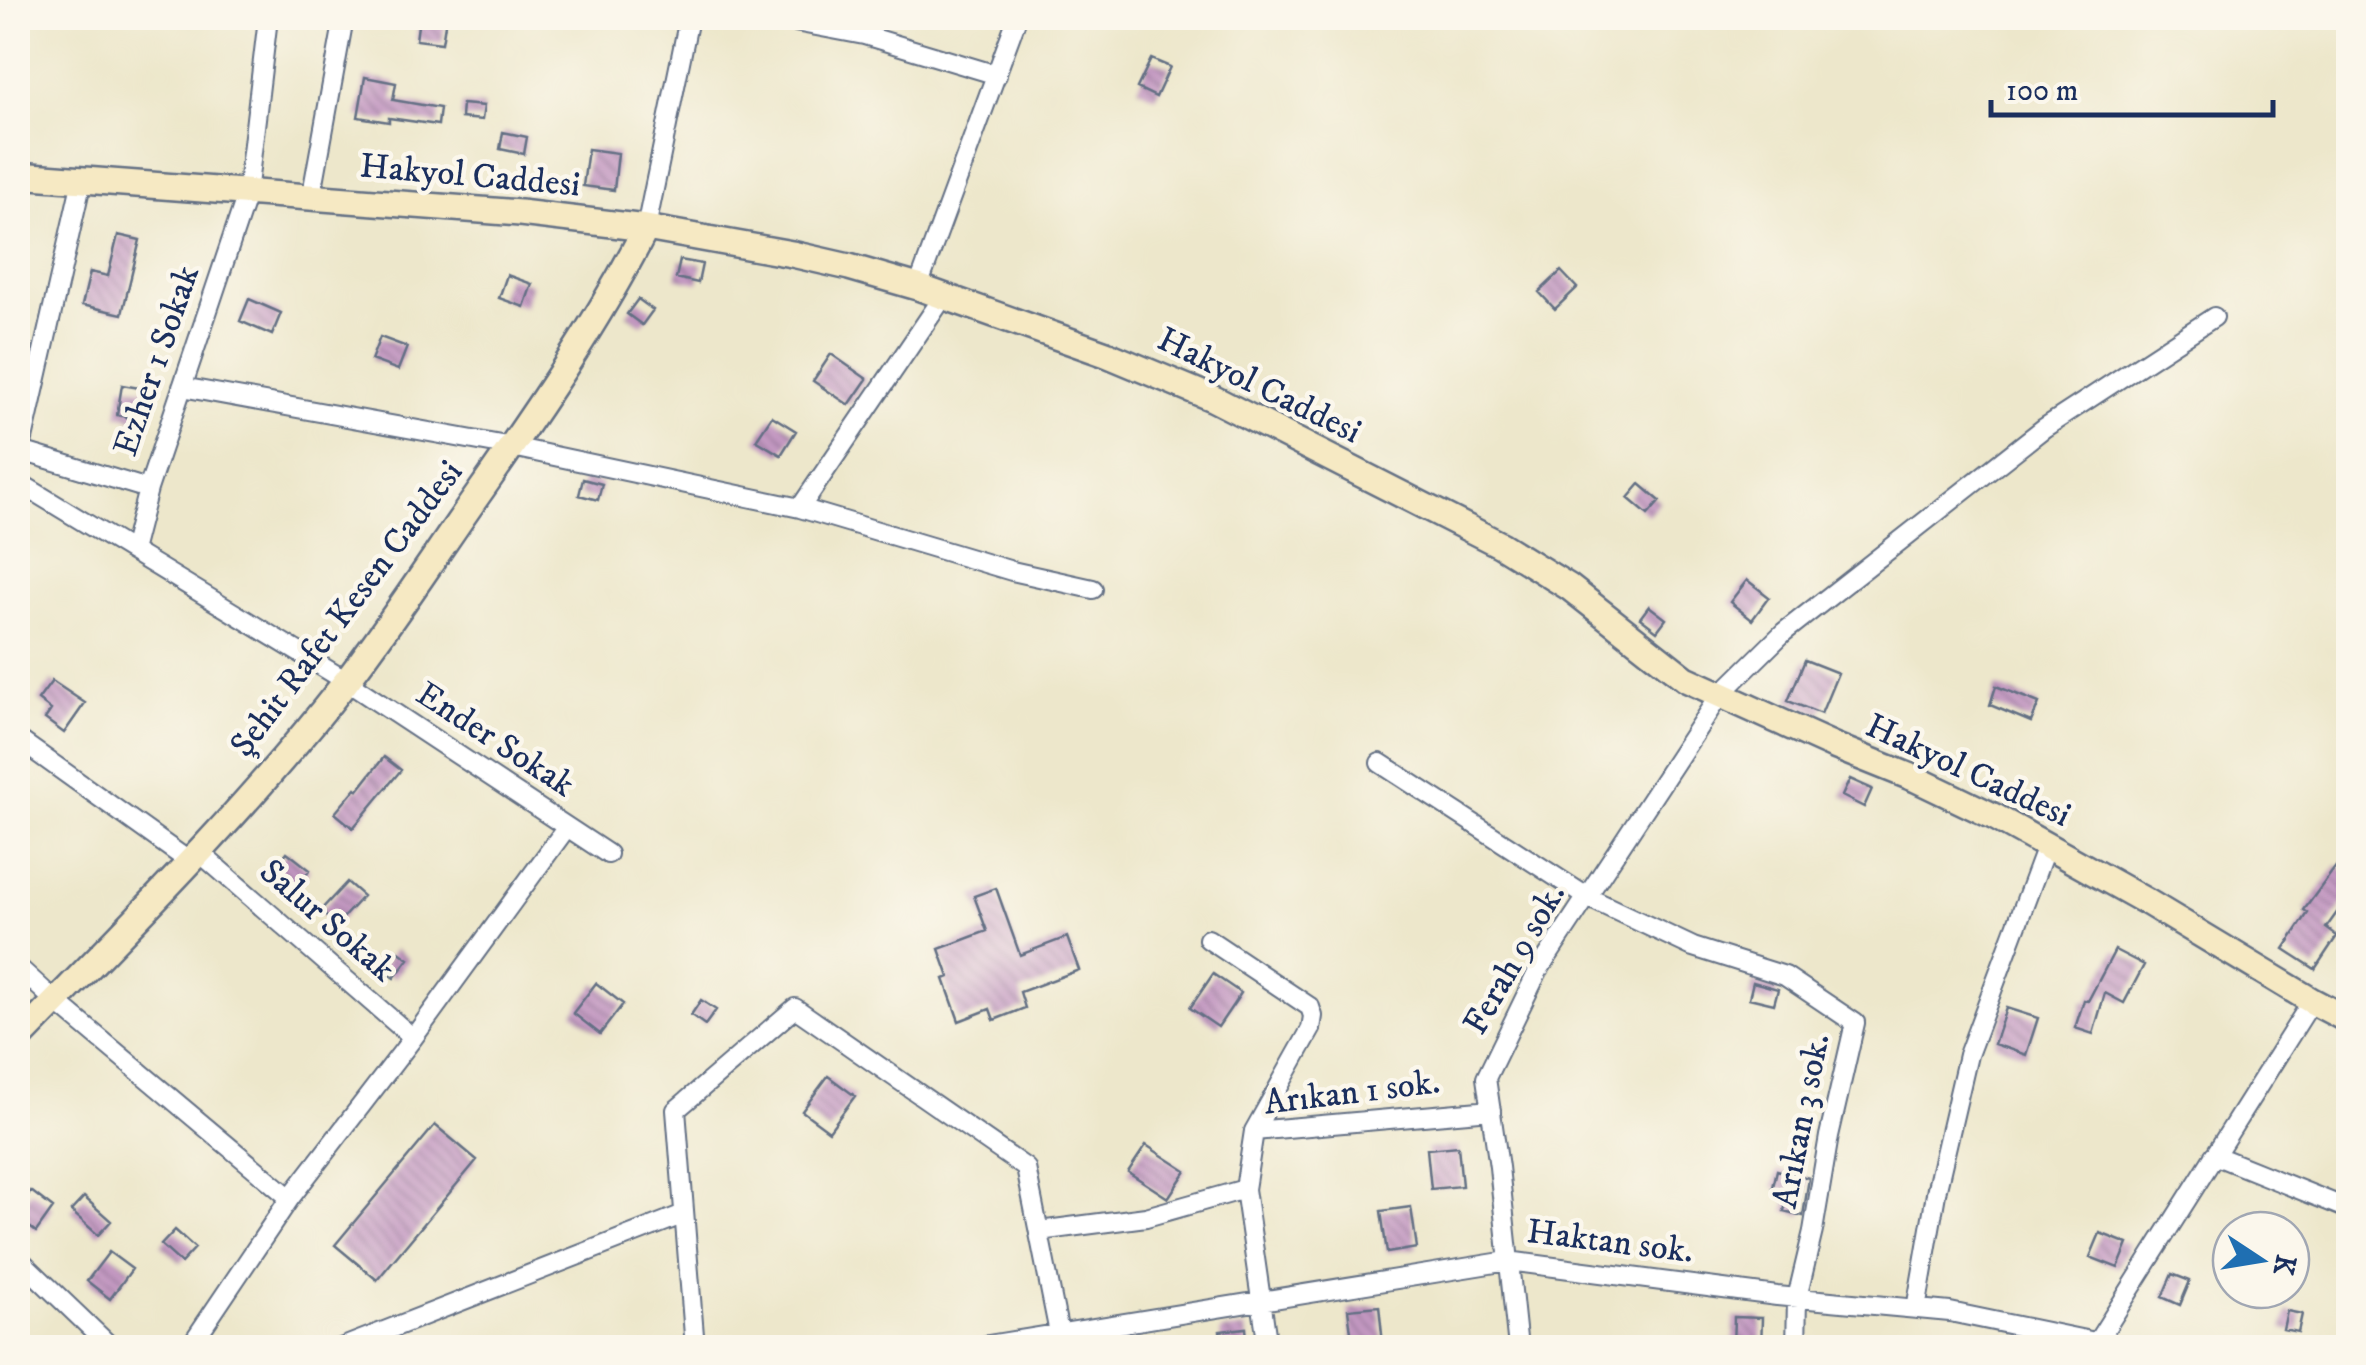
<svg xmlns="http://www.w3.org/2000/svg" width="2366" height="1365" viewBox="0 0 2366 1365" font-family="'IM FELL DW Pica',serif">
<defs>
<pattern id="building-back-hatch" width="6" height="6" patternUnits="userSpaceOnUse" patternTransform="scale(2.5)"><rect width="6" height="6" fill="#c398c1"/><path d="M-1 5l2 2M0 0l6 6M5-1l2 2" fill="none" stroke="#9e7ca0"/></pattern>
</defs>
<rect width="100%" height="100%" fill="#fbf7ec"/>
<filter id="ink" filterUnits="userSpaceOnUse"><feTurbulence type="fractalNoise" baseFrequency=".01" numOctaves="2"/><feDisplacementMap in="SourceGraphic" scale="20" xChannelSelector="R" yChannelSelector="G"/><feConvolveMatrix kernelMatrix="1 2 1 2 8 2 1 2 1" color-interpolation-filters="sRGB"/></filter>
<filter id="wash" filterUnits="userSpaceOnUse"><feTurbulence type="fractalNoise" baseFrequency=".0048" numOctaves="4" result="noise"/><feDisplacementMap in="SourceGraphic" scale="40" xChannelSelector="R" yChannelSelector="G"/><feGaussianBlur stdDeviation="2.25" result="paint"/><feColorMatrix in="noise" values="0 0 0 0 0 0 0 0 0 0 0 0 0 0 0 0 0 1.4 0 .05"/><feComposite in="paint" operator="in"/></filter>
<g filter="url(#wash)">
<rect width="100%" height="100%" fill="#ede7cb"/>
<g id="blocks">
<!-- building -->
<path fill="url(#building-back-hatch)" d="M419,18h27l-4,25 -26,-3z
M1151,59l19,8 -14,30 -19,-9z
M365,77l31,6 -3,17 47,8 -2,17 -49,-7v4l-31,-5z
M462,104l22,2 -2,14 -21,-2z
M503,132l24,5 -3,17 -24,-5z
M588,149l30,4 -4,37 -31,-4z
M118,235l22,5 -18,74 -40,-9 8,-33 18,4z
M680,260l22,4 -4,19 -22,-5z
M1561,271l16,17 -22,21 -16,-17z
M507,275l25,9 -8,23 -25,-9z
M249,299l32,14 -9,22 -32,-14z
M638,299l15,11 -11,15 -15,-11z
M380,337l27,10 -9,23 -27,-10z
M831,354l36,25 -18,26 -36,-24z
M122,385l29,5 -6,31 -28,-6z
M772,416l24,15 -15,24 -25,-15z
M583,479l19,5 -4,16 -19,-5z
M1640,484l20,17 -12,14 -20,-17z
M1747,580l22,17 -17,23 -22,-18z
M1649,606l17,13 -9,12 -17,-13z
M1805,660l33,13 -17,41 -33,-13z
M52,681l33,22 -21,30 -19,-14 6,-9 -13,-10z
M1996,686l43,17 -8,19 -41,-17z
M384,757l17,13 -48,58 -18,-15 21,-25 2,2z
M1850,779l22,10 -8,18 -22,-11z
M287,852l23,18 -16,20 -23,-18z
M2337,865l11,9v23l-22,31 11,8 -22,33 -31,-20 24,-36 -4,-3z
M347,882l16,14 -27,29 -16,-14z
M996,888l24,67 47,-18 12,33 -59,22 5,16 -31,12 -4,-11 -31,12 -15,-42 5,-2 -10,-28 48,-18 -13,-35z
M395,949l14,10 -15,19 -13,-10z
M2115,950l29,15 -20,38 -19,-10 -12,41 -18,-6 9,-28 4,1z
M1213,974l28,19 -23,34 -28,-19z
M1753,982l25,7 -4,15 -25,-6z
M596,983l27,21 -23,30 -27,-21z
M701,1000l15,10 -11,15 -14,-10z
M2006,1008l32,10 -12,37 -32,-11z
M828,1076l27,20 -26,35 -27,-20z
M435,1125l42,35 -100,120 -42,-35z
M1146,1145l40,26 -18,27 -40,-26z
M1458,1146l4,40 -31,3 -4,-40z
M1777,1170l32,8 -6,38 -19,-5 5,-20 -16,-4z
M31,1191l22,17 -17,24 -18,-14v-8z
M84,1197l27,24 -13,14 -27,-24z
M1411,1207l6,41 -30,5 -6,-42z
M175,1230l20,18 -14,15 -20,-18z
M2100,1233l28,11 -10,24 -28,-11z
M109,1252l23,17 -22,30 -23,-18z
M2172,1274l18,7 -10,24 -18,-8z
M1379,1306l4,38 -30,4 -5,-39z
M2287,1311l15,3 -4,18 -15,-3z
M1734,1317l28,1 -1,30h-28z
M1246,1328l2,20h-26l-2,-17z"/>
</g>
</g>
<g filter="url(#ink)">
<use href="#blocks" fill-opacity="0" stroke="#646f84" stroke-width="2.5"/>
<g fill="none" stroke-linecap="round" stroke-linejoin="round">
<defs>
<path id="street" d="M774,18l90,17 133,40
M311,199l33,-181
M646,228l43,-210
M918,287l99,-269
M182,387l330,60 288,61 144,-212
M18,450l130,39
M18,461l64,-281
M18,482l328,199 262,173
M800,508l212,63 81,18
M132,551l16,-62 99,-295 21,-176
M18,739l172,123
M1380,763l207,134 106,50 92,29 70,47 -26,113 -16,95 -16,67 -1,50
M199,852l214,186
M1208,939l102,68 3,9 -2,13 -57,102
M18,967l37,34 235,197
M2214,1155l134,54
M1039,1231l107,-14 99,-28
M18,1258l94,90
M1916,1309l21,-121 31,-133 79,-211
M2097,1342l215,-341
M189,1348l101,-150 123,-160 154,-211
M341,1348l343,-134
M695,1348l-19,-238 119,-102 231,160 36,180
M970,1348l538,-87 269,35 173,16 174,36
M1268,1348l-23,-159 9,-58 237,-21
M1518,1348l-19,-181 -13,-89 52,-107 181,-275 65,-64 260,-204 170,-111"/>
<path id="secondary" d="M18,175l502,38 126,15 146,26 57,13 69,20 188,67 108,45 287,146 68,42 117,92 148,67 82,33 79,38 154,86 163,98 36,19
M18,1040c112,-115 228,-230 327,-357 45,-58 85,-120 127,-180 62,-88 125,-179 174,-275"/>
</defs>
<!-- street casing -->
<use href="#street" stroke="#646f84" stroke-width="22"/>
<!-- secondary casing -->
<use href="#secondary" stroke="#646f84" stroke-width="30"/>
<!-- street -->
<use href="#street" stroke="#fff" stroke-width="18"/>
<!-- secondary -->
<use href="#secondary" stroke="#f6e9c3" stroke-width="25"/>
</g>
</g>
<g text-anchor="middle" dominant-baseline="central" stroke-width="9" stroke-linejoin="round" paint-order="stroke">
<!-- street labels -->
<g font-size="35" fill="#1b2f5e" stroke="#fbf7ec">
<text transform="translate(470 176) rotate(5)">Hakyol Caddesi</text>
<text transform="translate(157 361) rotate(-71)">Ezher 1 Sokak</text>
<text transform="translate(1259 386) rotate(26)">Hakyol Caddesi</text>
<text transform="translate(347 609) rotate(-53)">Şehit Rafet Kesen Caddesi</text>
<text transform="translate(495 740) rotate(33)">Ender Sokak</text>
<text transform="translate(1968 771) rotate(25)">Hakyol Caddesi</text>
<text transform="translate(327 921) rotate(41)">Salur Sokak</text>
<text transform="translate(1515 959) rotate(-60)">Ferah 9 sok.</text>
<text transform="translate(1352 1093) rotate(-7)">Arıkan 1 sok.</text>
<text transform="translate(1802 1121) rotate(-79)">Arıkan 3 sok.</text>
<text transform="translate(1610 1242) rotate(7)">Haktan sok.</text>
</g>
</g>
<!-- margin -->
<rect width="2366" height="1365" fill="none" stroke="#fbf7ec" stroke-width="60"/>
<!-- north arrow -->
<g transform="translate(2261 1260) rotate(102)"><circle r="48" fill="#fbf7ec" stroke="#a1a7b3" stroke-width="2.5"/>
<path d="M0-8L18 38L0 25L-18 38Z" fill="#1f6fb2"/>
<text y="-15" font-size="28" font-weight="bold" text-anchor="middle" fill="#1b2f5e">K</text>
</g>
<!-- scale -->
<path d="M1991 100v15h282v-15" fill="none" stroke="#1b2f5e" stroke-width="5"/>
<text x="2006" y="100" font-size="30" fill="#1b2f5e" stroke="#fbf7ec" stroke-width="8" paint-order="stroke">100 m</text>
</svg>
